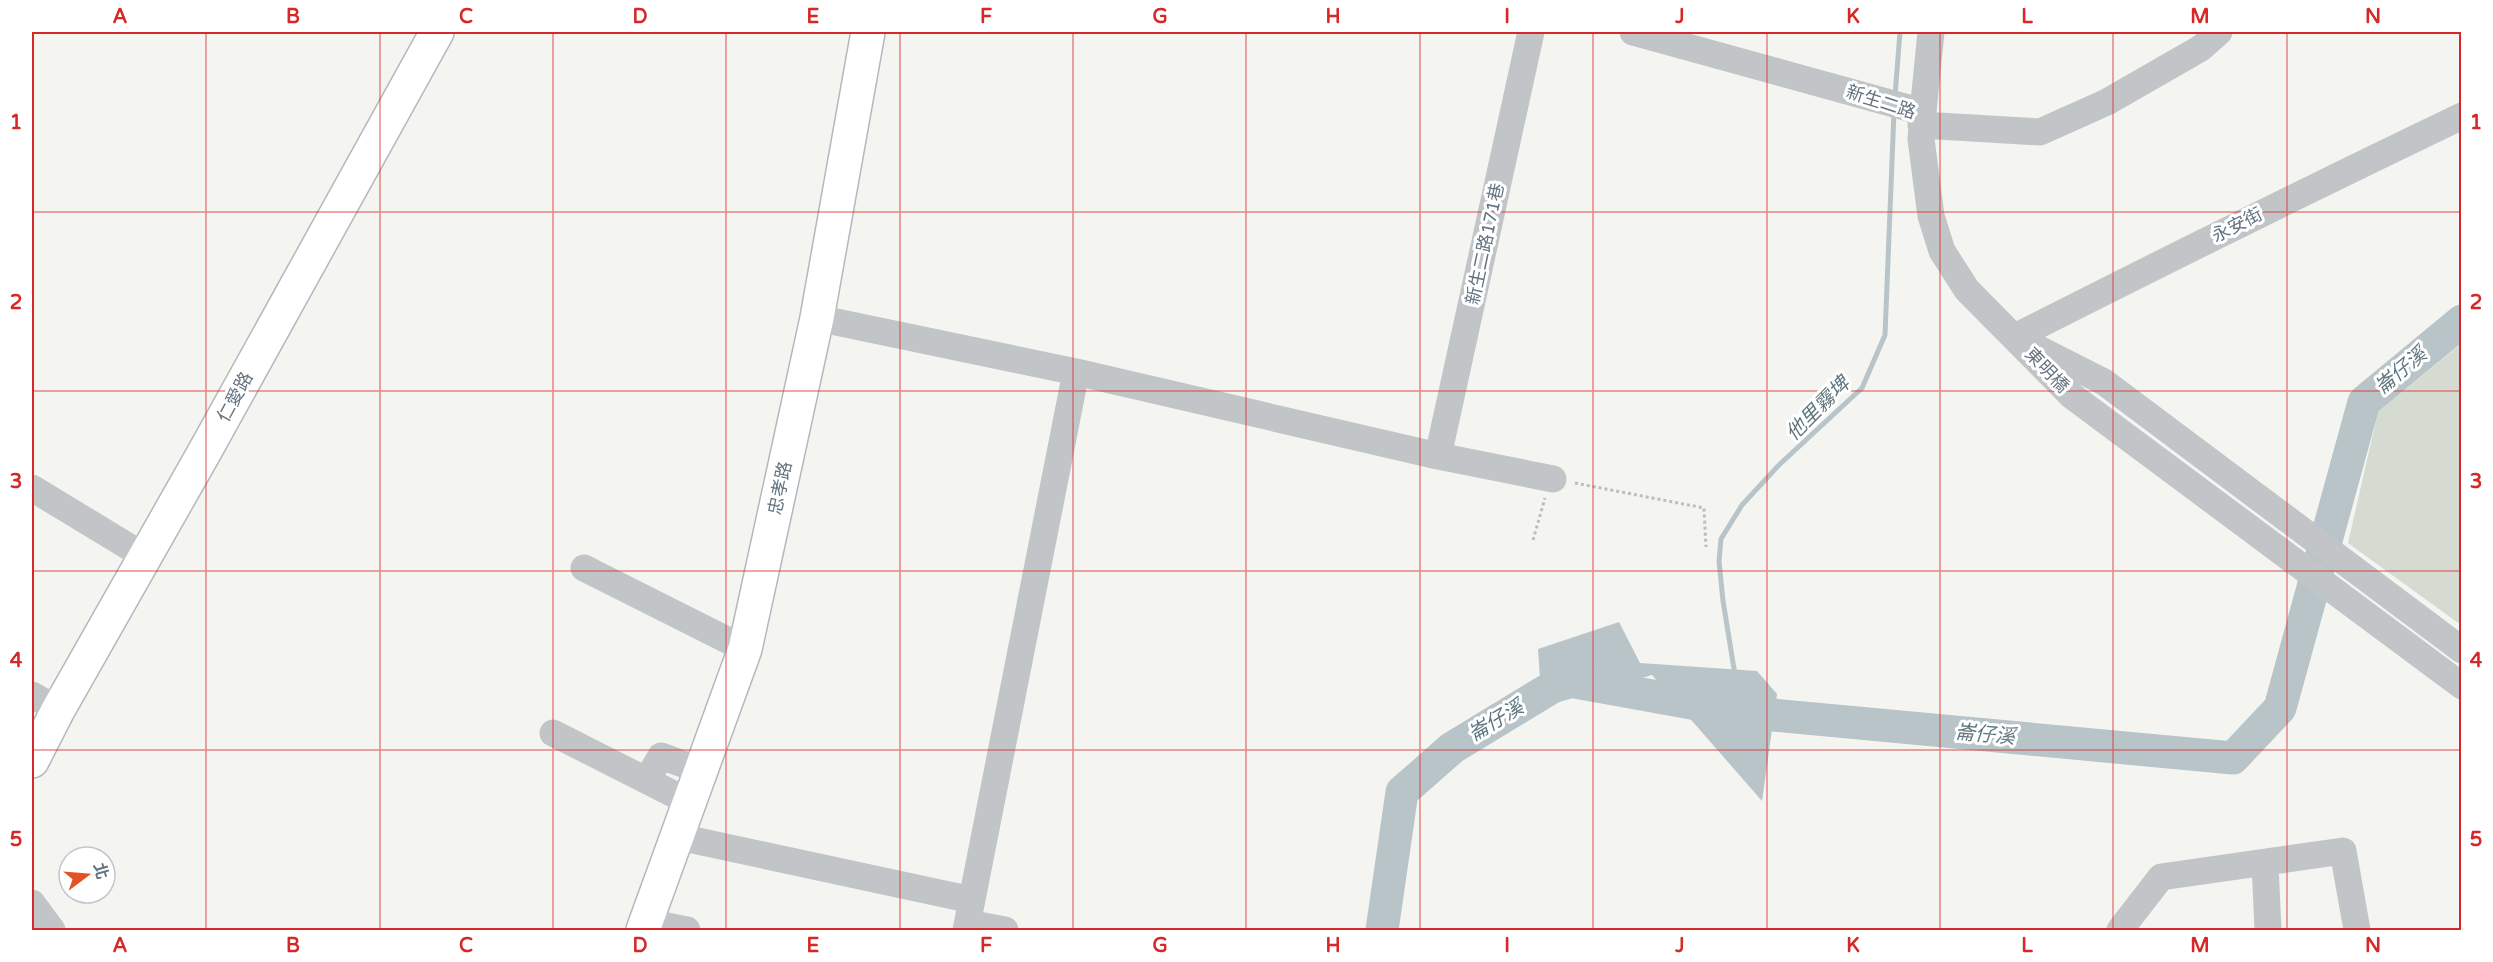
<svg xmlns="http://www.w3.org/2000/svg" width="2493" height="962" viewBox="0 0 2493 962" font-family="'Varela Round','Noto Sans TC',sans-serif">
<rect width="100%" height="100%" fill="#f4f5f0"/>
<!-- green -->
<path fill="#d5dbd1" d="M2461,344v281l-113,-82 30,-131z"/>
<!-- water -->
<path fill="#b9c4c8" d="M1619,622l21,41 117,8 20,23 -15,107 -110,-126 -110,32 -4,-58z"/>
<g fill="none" stroke-linecap="round" stroke-linejoin="round">
<!-- stream -->
<path stroke="#b9c4c8" stroke-width="5" d="M1895,96l5,-64
M1735,675l-12,-74 -4,-40 2,-22 21,-34 37,-40 83,-77 23,-53 9,-223"/>
<!-- river -->
<path stroke="#b9c4c8" stroke-width="33" d="M1382,930l20,-138 50,-44 112,-68 177,32 492,46 47,-50 84,-306 98,-81"/>
<defs>
<path id="major" d="M32,761l26,-51 147,-259 232,-419
M643,930l102,-281 72,-331 51,-286"/>
</defs>
<!-- major casing -->
<use href="#major" stroke="#b4b8bc" stroke-width="36"/>
<!-- path -->
<path stroke="#bbbdbf" stroke-width="3" stroke-dasharray="3 3" stroke-linecap="butt" d="M1575,483l129,25 2,39
M1533,540l12,-42"/>
<!-- minor -->
<path stroke="#c1c5c8" stroke-width="27" d="M1633,32l290,80 -2,27 10,77 11,35 25,39 105,106 390,290
M1923,112l8,-80
M1921,125l119,7 67,-30 94,-54 18,-16
M817,318l259,54 362,84 115,23
M2015,337c148,-75 297,-149 447,-221
M2035,347l69,35 358,268
M1438,456l93,-424
M32,488l112,68
M584,568l161,81
M32,695l26,15
M553,733l138,70
M651,773l10,-17 41,15
M679,837l293,63
M2265,863l3,67
M32,903l20,27
M647,922l40,8
M968,923l37,7
M966,930l110,-558
M2120,930l41,-53 182,-26 14,79"/>
<!-- major -->
<use href="#major" stroke="#fff" stroke-width="33"/>
</g>
<!-- grid -->
<path fill="none" stroke="#d62828" stroke-width="1.5" stroke-opacity="0.55" d="M206,32v898M380,32v898M553,32v898M726,32v898M900,32v898M1073,32v898M1246,32v898M1420,32v898M1593,32v898M1767,32v898M1940,32v898M2113,32v898M2287,32v898M32,212h2430M32,391h2430M32,571h2430M32,750h2430"/>
<g text-anchor="middle" dominant-baseline="central" stroke-width="6" stroke-linejoin="round" paint-order="stroke">
<!-- street labels -->
<g font-size="18" fill="#637482" stroke="#fff">
<text transform="translate(1881 102) rotate(18)">新生二路</text>
<text transform="translate(2237 225) rotate(-27)">永安街</text>
<text transform="translate(1485 244) rotate(-78)">新生二路171巷</text>
<text transform="translate(2047 370) rotate(46)">東明橋</text>
<text transform="translate(235 397) rotate(-61)">仁愛路</text>
<text transform="translate(780 488) rotate(-78)">忠孝路</text>
</g>
<!-- water labels -->
<g font-size="20" font-style="italic" fill="#5f767f" stroke="#fff">
<text transform="translate(2401 371) rotate(-40)">崙仔溪</text>
<text transform="translate(1818 409) rotate(-45)">他里霧埤</text>
<text transform="translate(1496 721) rotate(-31)">崙仔溪</text>
<text transform="translate(1985 735) rotate(5)">崙仔溪</text>
</g>
</g>
<!-- border -->
<rect width="2493" height="962" fill="none" stroke="#ffffff" stroke-width="66"/>
<!-- north arrow -->
<g transform="translate(87 875) rotate(74)"><circle r="28" fill="#ffffff" stroke="#c1c7cd" stroke-width="1.5"/>
<path d="M0-4.5L10 22L0 15L-10 22Z" fill="#e35222"/>
<text y="-9" font-size="16" font-weight="bold" text-anchor="middle" fill="#637482">北</text>
</g>
<rect x="33" y="33" width="2427" height="896" fill="none" stroke="#d62828" stroke-width="2"/>
<g font-size="20" text-anchor="middle" font-weight="bold" fill="#d62828">
<text x="120" y="23">A</text>
<text x="293" y="23">B</text>
<text x="466" y="23">C</text>
<text x="640" y="23">D</text>
<text x="813" y="23">E</text>
<text x="986" y="23">F</text>
<text x="1160" y="23">G</text>
<text x="1333" y="23">H</text>
<text x="1507" y="23">I</text>
<text x="1680" y="23">J</text>
<text x="1853" y="23">K</text>
<text x="2027" y="23">L</text>
<text x="2200" y="23">M</text>
<text x="2373" y="23">N</text>
<text x="16" y="129">1</text>
<text x="2476" y="129">1</text>
<text x="16" y="309">2</text>
<text x="2476" y="309">2</text>
<text x="16" y="488">3</text>
<text x="2476" y="488">3</text>
<text x="16" y="667">4</text>
<text x="2476" y="667">4</text>
<text x="16" y="846">5</text>
<text x="2476" y="846">5</text>
<text x="120" y="952">A</text>
<text x="293" y="952">B</text>
<text x="466" y="952">C</text>
<text x="640" y="952">D</text>
<text x="813" y="952">E</text>
<text x="986" y="952">F</text>
<text x="1160" y="952">G</text>
<text x="1333" y="952">H</text>
<text x="1507" y="952">I</text>
<text x="1680" y="952">J</text>
<text x="1853" y="952">K</text>
<text x="2027" y="952">L</text>
<text x="2200" y="952">M</text>
<text x="2373" y="952">N</text>
</g>
</svg>
